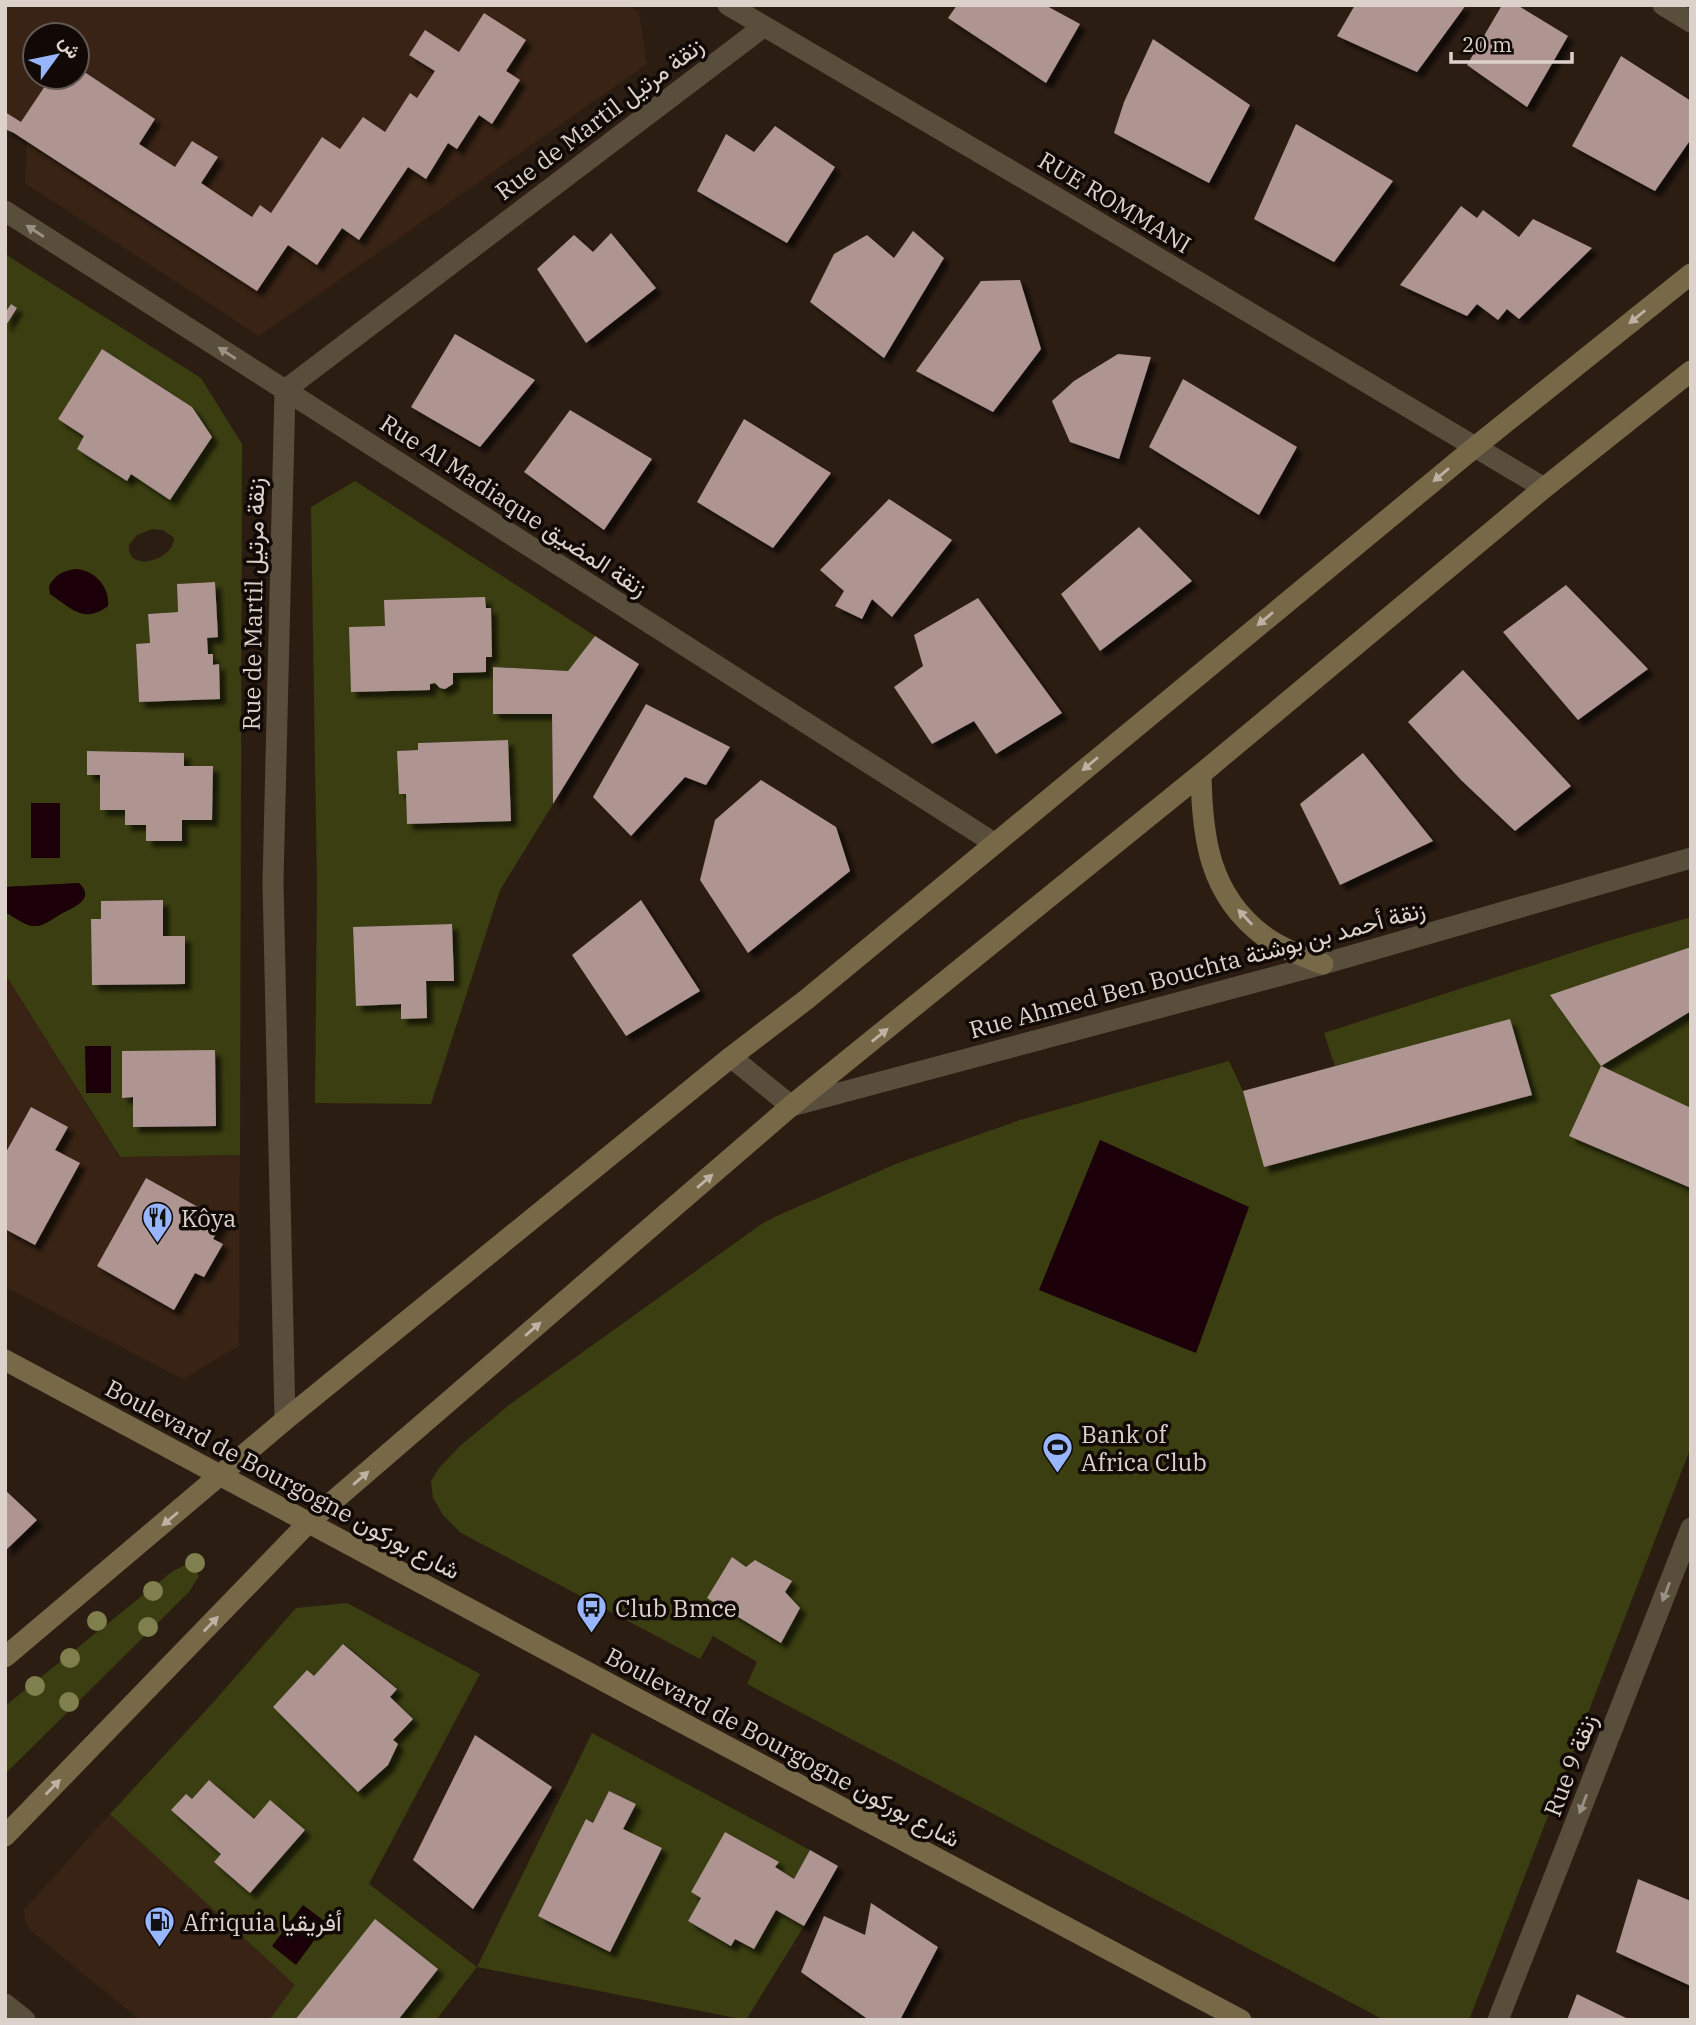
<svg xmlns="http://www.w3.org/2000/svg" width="1696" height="2025" viewBox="0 0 1696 2025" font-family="'IBM Plex Serif',Vazirmatn,serif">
<defs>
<filter id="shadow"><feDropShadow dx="6" dy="6" stdDeviation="2" flood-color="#0009"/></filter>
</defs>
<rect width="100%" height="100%" fill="#2c1d13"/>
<!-- built -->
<path fill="#382314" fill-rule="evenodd" d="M5,5h623l11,7 8,52 -388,272 -234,-153 2,-41 -22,-13zM35,35h42v42h-42z
M5,974l114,183 121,-2 -1,191 -56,33 -178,-92z
M110,1814l186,171 -27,35h-129l-109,-89 -6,-10 -1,-11z"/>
<!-- green -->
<path fill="#3a3e10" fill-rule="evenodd" d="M5,254l196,124 41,66 -2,711 -120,2 -115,-183v-62l25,14 49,-43 -74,4v-560l12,-18 -6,-5 -4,6 -2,-1zM102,349l90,58 19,30 -80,37 -4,6 -50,-31 7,-13 -26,-17zM152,529l11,1 11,8c0,23 -48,35 -45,7l8,-10zM215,582l3,55 -11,1 1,16h5v11h6l1,34 -81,3 -3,-57 14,-2 -2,-29 30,-2 -1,-28zM88,751l95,2 1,13h29l-1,54h-30l-1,21h-35v-16h-21v-15h-24l-1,-35h-13zM163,900v36h22v48l-93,1 -1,-66h10v-18zM215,1051l1,75 -82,1 -1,-30 -10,1z
M355,481l240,155 -27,35 -75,-4v47h59l1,90 -53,86 -69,214 -116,-1 2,-215 -6,-381zM508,740l3,81 -104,3 -1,-30h-7l-1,-43 20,-1v-7zM452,924l2,56 -28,1 1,37 -25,1 -1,-15 -45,2 -3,-78z
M1691,917v530l-222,573h-85l-637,-336 10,-22 -44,-26 -13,23 -239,-126 -18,-18 -10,-17 -2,-17 8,-13 21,-22 49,-41 254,-182 16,-8 119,-52 122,-43 209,-59 14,30 92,-25 -11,-33 284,-92z
M185,1565c8,1 11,4 14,11l-10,16 -184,182v-68l168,-135z
M347,1603l133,71 -111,210 108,83 115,-234 218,117 -16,29 -19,-12 3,-6 -53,-29 -34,60 10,6 -13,23 43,25 4,-7 18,10 23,-39 28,16 -58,94 -269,-53 -41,53h-167l26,-35 -185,-171 100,-108 86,-98zM344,1644l53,44 -7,9 22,22 -19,21 5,5 -10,20 -29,27 -86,-85 35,-36 6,5zM209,1780l45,39 51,11 -55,63 -36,-31 7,-8 -29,-55zM609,1791l27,13 -13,25 39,20 -52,103 -72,-36 49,-97 6,4z"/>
<!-- water -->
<path fill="#1b0009" d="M77,569c18,2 33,18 31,37 -25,19 -38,1 -58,-12l-1,-8c7,-12 15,-16 28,-17z
M31,803h29v55h-29z
M79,883c17,16 -5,24 -18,31 -7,4 -17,12 -25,12 -10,1 -22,-9 -31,-14v-25z
M85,1046h26v47h-25z
M1100,1140l149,67 -53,146 -157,-63z
M303,1905l24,18 -31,42 -24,-19z"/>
<!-- building -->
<path fill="#ae9592" filter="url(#shadow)" d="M957,5h88l35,19 -34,59 -98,-65z
M1355,5h111l-49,67 -80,-36z
M1502,5h15l51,31 -41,71 -60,-42z
M484,13l42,27 -20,31 14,9 -28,44 -13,-9 -22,34 -9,-6 -22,36 -18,-12 -49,73 -17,-12 -25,37 -29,-20 -31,46 -243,-158 -9,-4v-17l16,10 30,-45h26v-10l78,52 -16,25 36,23 17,-26 26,16 -17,26 51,34 8,-12 11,8 51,-76 18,12 23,-32 22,15 25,-39 7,5 18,-27 -26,-16 16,-25 34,22z
M1153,39l97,66 -41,78 -95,-50 10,-31z
M1621,56l70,45v38l-36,52 -83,-45z
M1296,124l97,57 -59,81 -80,-43z
M775,126l60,41 -48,76 -90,-52 29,-57 28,18z
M1461,206l16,12 6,-8 36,27 14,-18 59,29 -73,71 -12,-10 -9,11 -21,-16 -10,12 -67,-31z
M913,231l31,27 -60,100 -74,-56 24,-48 33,-19 27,23z
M611,233l45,55 -70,55 -49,-74 37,-34 19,17z
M1020,280l21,69 -48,63 -77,-41 65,-90z
M11,304l6,4 -12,19v-18l2,1z
M455,334l80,46 -55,67 -69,-40z
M102,349l90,58 20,30 -42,63 -39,-26 -4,7 -50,-32 7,-13 -26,-17z
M1118,354l33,3 -32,102 -49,-17 -18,-41 22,-20z
M1183,379l114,68 -38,68 -110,-68z
M570,410l82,49 -48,71 -80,-58z
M744,419l87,54 -58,75 -76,-46z
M889,499l63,41 -60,77 -20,-18 -10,20 -27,-13 9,-15 -24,-21z
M1139,527l53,54 -92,70 -39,-57z
M215,582l3,55 -11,1 1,16h5v11l6,-1 1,35 -81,3 -3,-58 14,-1 -2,-29 30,-2 -1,-28z
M1566,585l82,84 -70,51 -75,-88z
M485,597l1,11h5l1,49h-6v15l-33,1v11l-8,5 -5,-1 -5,-5 -5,1v6l-79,2 -2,-65 36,-1 -1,-26z
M978,598l84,115 -66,41 -22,-33 -42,23 -38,-57 29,-21 -9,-31z
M595,636l44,28 -86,140 -1,-90h-59v-47l75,4z
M1463,670l108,116 -56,45 -54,-51 -53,-58z
M646,704l84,43 -24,38 -21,-8 -54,59 -38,-39z
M508,740l3,81 -104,3 -1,-30h-7l-2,-43 21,-1v-7z
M87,751l97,2v13h29l-1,54h-30v21h-36v-16h-21v-15h-25v-35h-13z
M1363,753l70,88 -93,44 -40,-81z
M761,780l75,47 14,44 -102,82 -48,-73 15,-60z
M163,900v36h22v48l-93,1 -1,-66h10v-18z
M641,900l59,91 -74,45 -54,-81z
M452,924l2,57h-28l1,37 -26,1v-15l-45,2 -3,-79z
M1691,947v64l-90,55 -51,-71z
M1510,1019l22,76 -268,72 -21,-76z
M215,1050l1,76 -83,1v-30l-11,1v-47z
M1601,1066l90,42v80l-122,-52z
M31,1107l37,20 -13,23 25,13 -45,82 -30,-16v-75z
M146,1178l77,43 -10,18 10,5 -19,33 -9,-4 -21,37 -77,-44z
M5,1490l32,30 -32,31z
M732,1557l14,10 9,-7 37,21 -7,11 15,16 -19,35 -74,-45z
M343,1644l54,45 -7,8 23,22 -20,21 5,4 -10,21 -30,27 -85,-85 34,-37 7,6z
M475,1735l77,52 -79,122 -60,-49z
M209,1780l45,39 16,-19 35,30 -55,63 -36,-31 7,-8 -50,-44 15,-16 6,5z
M609,1791l27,13 -13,25 39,19 -52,104 -72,-36 48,-97 7,4z
M725,1832l54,30 -4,5 19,12 16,-29 28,16 -34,60 -28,-16 -22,39 -19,-10 -4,7 -43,-25 13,-23 -10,-6z
M1638,1879l53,22v85l-75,-34z
M871,1903l67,44 -38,73h-31l-68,-48 23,-56 41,19z
M375,1919l63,50 -40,51h-103z
M1577,1994l53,26h-63z"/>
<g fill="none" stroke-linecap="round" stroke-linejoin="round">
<!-- street -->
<path stroke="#584e3b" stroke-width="21" d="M728,5l336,197 480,286
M1663,5l28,17
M5,211l989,632
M731,1057l60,49 532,-142 368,-106
M285,1420l-12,-538 12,-492 478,-363
M5,2004l20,16
M1498,2020l193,-492"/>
<!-- secondary -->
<path stroke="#776848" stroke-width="21" d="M1201,774c1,63 8,121 63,162 18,13 39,20 59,28
M5,1360l627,336 609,324
M5,1657l280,-237 446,-363 76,-58 668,-552 216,-173
M5,1836l304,-314 482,-416 410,-332 343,-286 147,-117"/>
</g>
<!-- trees -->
<g fill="#807f4e">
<circle cx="195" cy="1563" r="10"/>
<circle cx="153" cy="1591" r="10"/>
<circle cx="97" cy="1621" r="10"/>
<circle cx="148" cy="1627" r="10"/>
<circle cx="70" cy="1658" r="10"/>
<circle cx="35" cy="1686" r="10"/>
<circle cx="69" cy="1702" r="10"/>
</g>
<!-- one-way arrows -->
<defs><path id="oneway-solid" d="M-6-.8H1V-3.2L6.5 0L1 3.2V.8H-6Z" transform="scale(1.75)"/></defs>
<g fill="#9a9083">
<use href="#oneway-solid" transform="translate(35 231) rotate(-147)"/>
<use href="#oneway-solid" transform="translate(227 353) rotate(-147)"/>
<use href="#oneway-solid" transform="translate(1666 1592) rotate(111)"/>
<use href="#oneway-solid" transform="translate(1583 1804) rotate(111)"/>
</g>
<g fill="#beb2a4">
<use href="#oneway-solid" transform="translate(1637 317) rotate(141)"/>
<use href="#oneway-solid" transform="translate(1441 475) rotate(140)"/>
<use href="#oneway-solid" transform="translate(1265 619) rotate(140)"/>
<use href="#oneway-solid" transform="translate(1090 764) rotate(140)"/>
<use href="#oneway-solid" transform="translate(1245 917) rotate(-133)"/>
<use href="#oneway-solid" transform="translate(880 1035) rotate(-39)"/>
<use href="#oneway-solid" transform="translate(705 1181) rotate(-41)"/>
<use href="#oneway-solid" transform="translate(533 1329) rotate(-41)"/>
<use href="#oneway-solid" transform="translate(361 1478) rotate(-41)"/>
<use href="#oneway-solid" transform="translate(170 1519) rotate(140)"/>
<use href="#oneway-solid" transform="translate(211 1624) rotate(-46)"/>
<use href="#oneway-solid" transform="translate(53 1787) rotate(-46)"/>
</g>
<!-- icons -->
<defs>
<symbol id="restaurant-pin" viewBox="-11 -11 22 30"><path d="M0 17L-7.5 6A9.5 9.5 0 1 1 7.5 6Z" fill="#98b6fd" stroke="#100905"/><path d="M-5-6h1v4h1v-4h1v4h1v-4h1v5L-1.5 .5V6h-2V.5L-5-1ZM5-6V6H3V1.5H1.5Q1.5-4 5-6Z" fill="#111"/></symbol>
<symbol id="stadium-pin" viewBox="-11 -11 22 30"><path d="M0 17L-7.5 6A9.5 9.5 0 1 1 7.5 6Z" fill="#98b6fd" stroke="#100905"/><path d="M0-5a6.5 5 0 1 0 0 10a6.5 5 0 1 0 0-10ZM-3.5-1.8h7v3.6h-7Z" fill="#111"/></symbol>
<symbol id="bus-pin" viewBox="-11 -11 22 30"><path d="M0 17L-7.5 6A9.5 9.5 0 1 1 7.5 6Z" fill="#98b6fd" stroke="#100905"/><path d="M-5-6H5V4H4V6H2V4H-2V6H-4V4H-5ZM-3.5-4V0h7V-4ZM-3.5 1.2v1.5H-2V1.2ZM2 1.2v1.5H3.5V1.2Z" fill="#111"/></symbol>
<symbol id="fuel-pin" viewBox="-11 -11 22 30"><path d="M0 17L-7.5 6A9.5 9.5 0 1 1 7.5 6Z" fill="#98b6fd" stroke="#100905"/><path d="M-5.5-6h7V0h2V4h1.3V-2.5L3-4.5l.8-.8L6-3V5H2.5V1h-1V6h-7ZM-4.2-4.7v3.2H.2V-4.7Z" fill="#111"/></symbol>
</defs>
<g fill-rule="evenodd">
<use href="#restaurant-pin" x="140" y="1200" width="35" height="47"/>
<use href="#stadium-pin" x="1040" y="1430" width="35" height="47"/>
<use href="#bus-pin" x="574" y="1590" width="35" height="47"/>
<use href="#fuel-pin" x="142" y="1904" width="35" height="47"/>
</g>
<g text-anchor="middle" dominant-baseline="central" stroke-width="7" stroke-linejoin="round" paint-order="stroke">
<!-- street labels -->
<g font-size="24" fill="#ddd2cb" stroke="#100905">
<text transform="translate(599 118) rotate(-37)">Rue de Martil زنقة مرتيل</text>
<text transform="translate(1115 202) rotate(31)">RUE ROMMANI</text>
<text transform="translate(514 505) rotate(33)">Rue Al Madiaque زنقة المضيق</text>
<text transform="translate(253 604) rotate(-89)">Rue de Martil زنقة مرتيل</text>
<text transform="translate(1197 969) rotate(-15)">Rue Ahmed Ben Bouchta زنقة أحمد بن بوشتة</text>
<text transform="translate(283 1479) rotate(28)">Boulevard de Bourgogne شارع بوركون</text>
<text transform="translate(783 1747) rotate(28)">Boulevard de Bourgogne شارع بوركون</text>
<text transform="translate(1570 1765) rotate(-69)">Rue 9 زنقة</text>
</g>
<!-- poi labels -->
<g font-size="24" fill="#ddd2cb" stroke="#100905" text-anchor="start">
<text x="181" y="1218">Kôya</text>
<text x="1081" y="1434">Bank of<tspan x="1081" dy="28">Africa Club</tspan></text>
<text x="615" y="1608">Club Bmce</text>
<text x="183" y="1922">Afriquia أفريقيا</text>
</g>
</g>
<!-- border -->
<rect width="1696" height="2025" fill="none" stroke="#ddd2cb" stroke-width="14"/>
<!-- north arrow -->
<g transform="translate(56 56) rotate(57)"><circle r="33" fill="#100905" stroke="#625954" stroke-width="2"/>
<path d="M0-5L12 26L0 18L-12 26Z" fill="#98b6fd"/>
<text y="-10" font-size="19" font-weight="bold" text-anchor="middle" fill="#ddd2cb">ش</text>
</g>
<!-- scale -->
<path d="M1451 52v10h121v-10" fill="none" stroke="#ddd2cb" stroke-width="3.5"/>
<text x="1462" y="52" font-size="21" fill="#ddd2cb" stroke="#100905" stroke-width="5" paint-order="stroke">20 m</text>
</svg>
